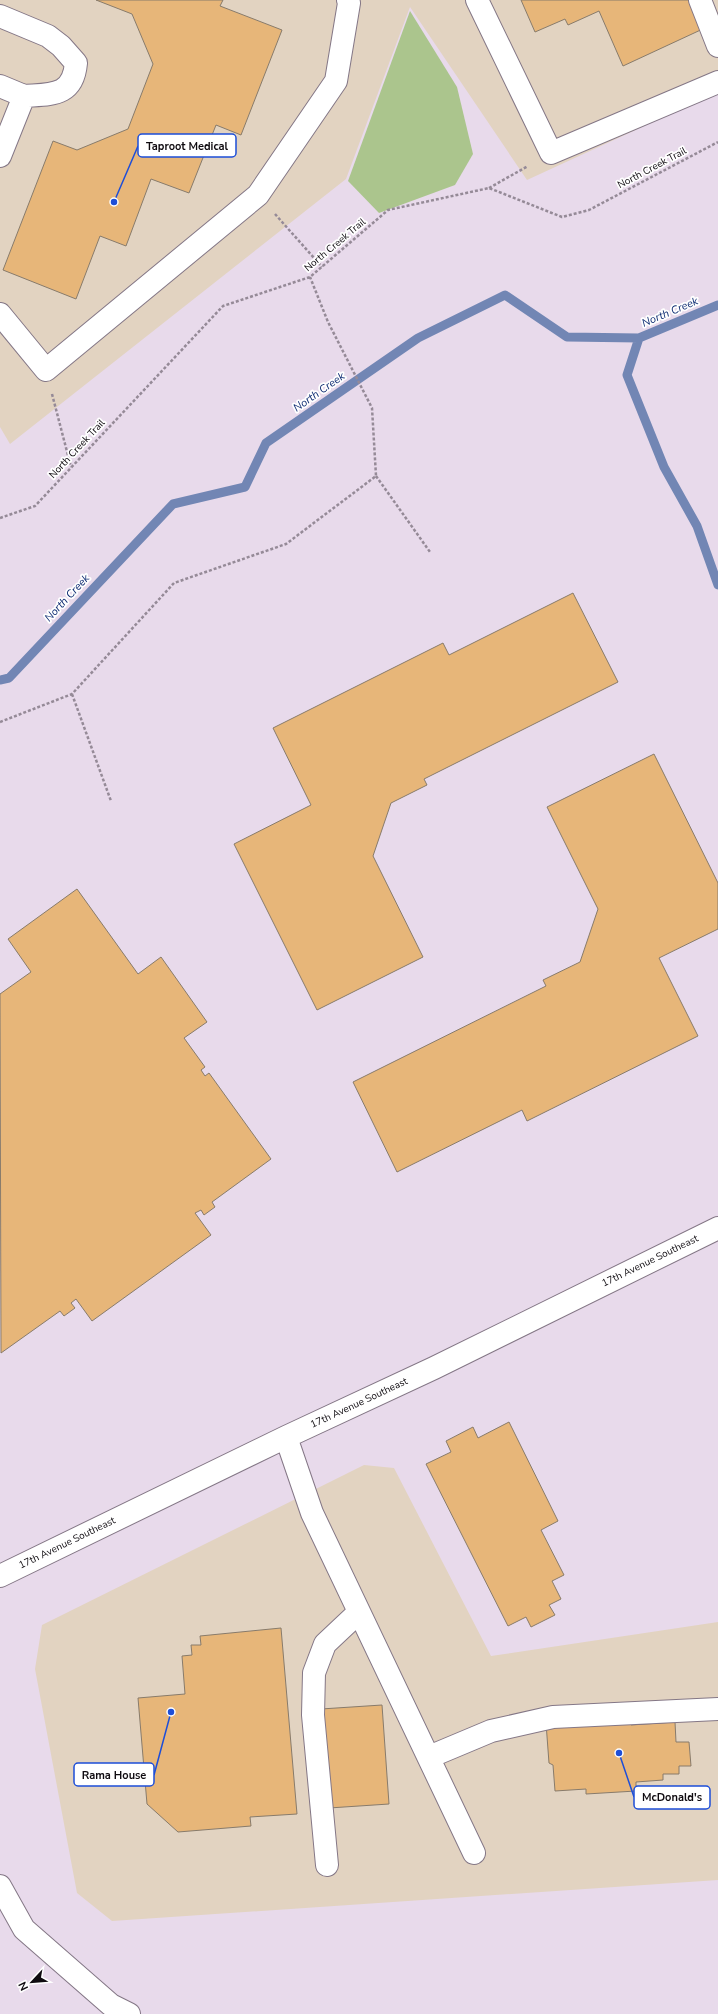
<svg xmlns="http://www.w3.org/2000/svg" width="718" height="2014" viewBox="0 0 718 2014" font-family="'Nunito Sans',sans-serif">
<rect width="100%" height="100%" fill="#e8daeb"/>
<!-- commercial -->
<path fill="#e2d3c1" d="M0,0h718v92l-191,88 -117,-173 -64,172 -336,265 -10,-17z
M364,1465l30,3 97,188 227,-34v258l-606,41 -35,-28 -42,-224 7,-44z"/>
<!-- green -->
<path fill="#abc58d" d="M410,11l47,76 16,67 -18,31 -76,28 -31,-32z"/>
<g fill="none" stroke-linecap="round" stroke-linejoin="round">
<!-- stream -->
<path stroke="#7286b4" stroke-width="9" d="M639,338l-12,37 37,92 33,59 21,59
M0,680l9,-2 164,-174 72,-17 21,-44 152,-105 87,-43 62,42 72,1 79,-33"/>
</g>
<!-- building -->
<path fill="#e7b679" stroke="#887b6b" d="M96,0h127l-3,6 62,24 -41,105 -25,-10 -27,68 -38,-14 -25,67 -26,-10 -24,63 -73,-29 50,-129 24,9 51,-21 25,-65 -21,-50z
M521,0h174l12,27 -84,39 -24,-55 -31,14 -3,-6 -30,13z
M573,593l45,89 -194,97 3,6 -36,18 -18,53 50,101 -106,53 -83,-166 77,-39 -38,-77 170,-85 6,12z
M654,754l64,129v46l-59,29 39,78 -171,85 -5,-11 -125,62 -44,-90 193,-96 -3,-6 37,-18 18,-53 -51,-102z
M77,889l61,85 23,-17 46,65 -23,16 21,29 -4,3 4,6 4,-3 62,86 -59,43 3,5 -11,8 -3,-5 -6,3 16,22 -119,86 -16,-22 -5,4 4,5 -11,8 -4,-5 -59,42 -1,-359 31,-22 -23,-33z
M509,1422l49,99 -17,9 23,45 -12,6 9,18 -12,6 6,10 -24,12 -5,-10 -18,9 -82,-162 25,-12 -5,-11 27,-14 5,11z
M281,1628l16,186 -47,3 1,9 -73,6 -31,-28 -9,-106 47,-4 -3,-38 10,-1 -1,-10h10l-1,-9z
M382,1705l7,99 -60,4 -8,-99z
M630,1714l1,11 44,-3 1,20h13l2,24h-12v8h-16v6l-27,2v9l-50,3v-5l-31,2 -2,-26 -4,-2 -3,-40z"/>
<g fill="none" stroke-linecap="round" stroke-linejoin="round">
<defs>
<path id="minor" d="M477,0l74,153 167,-71
M700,0l18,46
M0,16l48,20 13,10 15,17c-3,34 -25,31 -52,33
M0,86l24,10 -24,60
M0,314l46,56 212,-175 78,-114 13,-78 -1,-3
M286,1437l26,76 162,340
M0,1576l286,-139 148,-69 284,-140
M429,1757l62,-26 62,-14 165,-8
M327,1865l-14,-150 1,-42 11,-29 34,-32"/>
<path id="major" d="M0,1886l24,43 87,76 18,9"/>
</defs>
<!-- minor casing -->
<use href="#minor" stroke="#847786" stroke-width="24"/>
<!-- major casing -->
<use href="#major" stroke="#847786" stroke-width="24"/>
<!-- path -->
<path stroke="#958a97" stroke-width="2.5" stroke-dasharray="3 2" stroke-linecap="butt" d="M489,188l39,-22
M275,214l47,53
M52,394l19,73
M376,476l54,76
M0,518l35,-12 188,-200 87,-29 78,-67 101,-22 73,29 27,-7 129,-68
M72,694l39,107
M0,722l72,-28 102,-111 112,-39 90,-68 -4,-68 -44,-86 -18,-45"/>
<!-- minor -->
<use href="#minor" stroke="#fff" stroke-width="22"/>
<!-- major -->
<use href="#major" stroke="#fff" stroke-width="22"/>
</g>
<g text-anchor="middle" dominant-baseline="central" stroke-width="3.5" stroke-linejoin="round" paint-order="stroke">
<!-- street labels -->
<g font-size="10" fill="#0f0b10" stroke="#fff">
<text transform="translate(652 168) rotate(-28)">North Creek Trail</text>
<text transform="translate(335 245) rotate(-40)">North Creek Trail</text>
<text transform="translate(77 449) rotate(-47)">North Creek Trail</text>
<text transform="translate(650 1261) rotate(-26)">17th Avenue Southeast</text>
<text transform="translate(359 1403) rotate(-25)">17th Avenue Southeast</text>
<text transform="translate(67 1543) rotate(-26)">17th Avenue Southeast</text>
</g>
<!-- water labels -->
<g font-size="11" font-style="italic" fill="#0f2d73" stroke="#fff">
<text transform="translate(670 312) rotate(-23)">North Creek</text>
<text transform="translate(319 392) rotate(-35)">North Creek</text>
<text transform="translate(67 598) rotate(-47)">North Creek</text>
</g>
</g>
<!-- callouts -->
<path fill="none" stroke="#1d4ed8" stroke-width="1.5" d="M114 202L138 146M171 1712L154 1775M619 1753L634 1797"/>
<g fill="#1d4ed8" stroke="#fff" stroke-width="1.5">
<circle cx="114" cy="202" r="4"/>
<circle cx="171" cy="1712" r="4"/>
<circle cx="619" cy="1753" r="4"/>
</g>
<g fill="#fff" stroke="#1d4ed8" stroke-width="1.5">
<rect x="138" y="134" width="98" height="23" rx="4"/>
<rect x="74" y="1763" width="80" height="23" rx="4"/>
<rect x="634" y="1786" width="76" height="23" rx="4"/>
</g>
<g font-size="11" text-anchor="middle" font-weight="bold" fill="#0f0b10">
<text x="187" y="150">Taproot Medical</text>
<text x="114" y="1779">Rama House</text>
<text x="672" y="1801">McDonald's</text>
</g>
<!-- north arrow -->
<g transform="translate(32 1982) rotate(244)" stroke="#ffffff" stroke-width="3" paint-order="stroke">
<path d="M0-3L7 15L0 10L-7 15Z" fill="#0f0b10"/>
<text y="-6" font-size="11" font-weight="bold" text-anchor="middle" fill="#0f0b10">N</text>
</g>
</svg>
